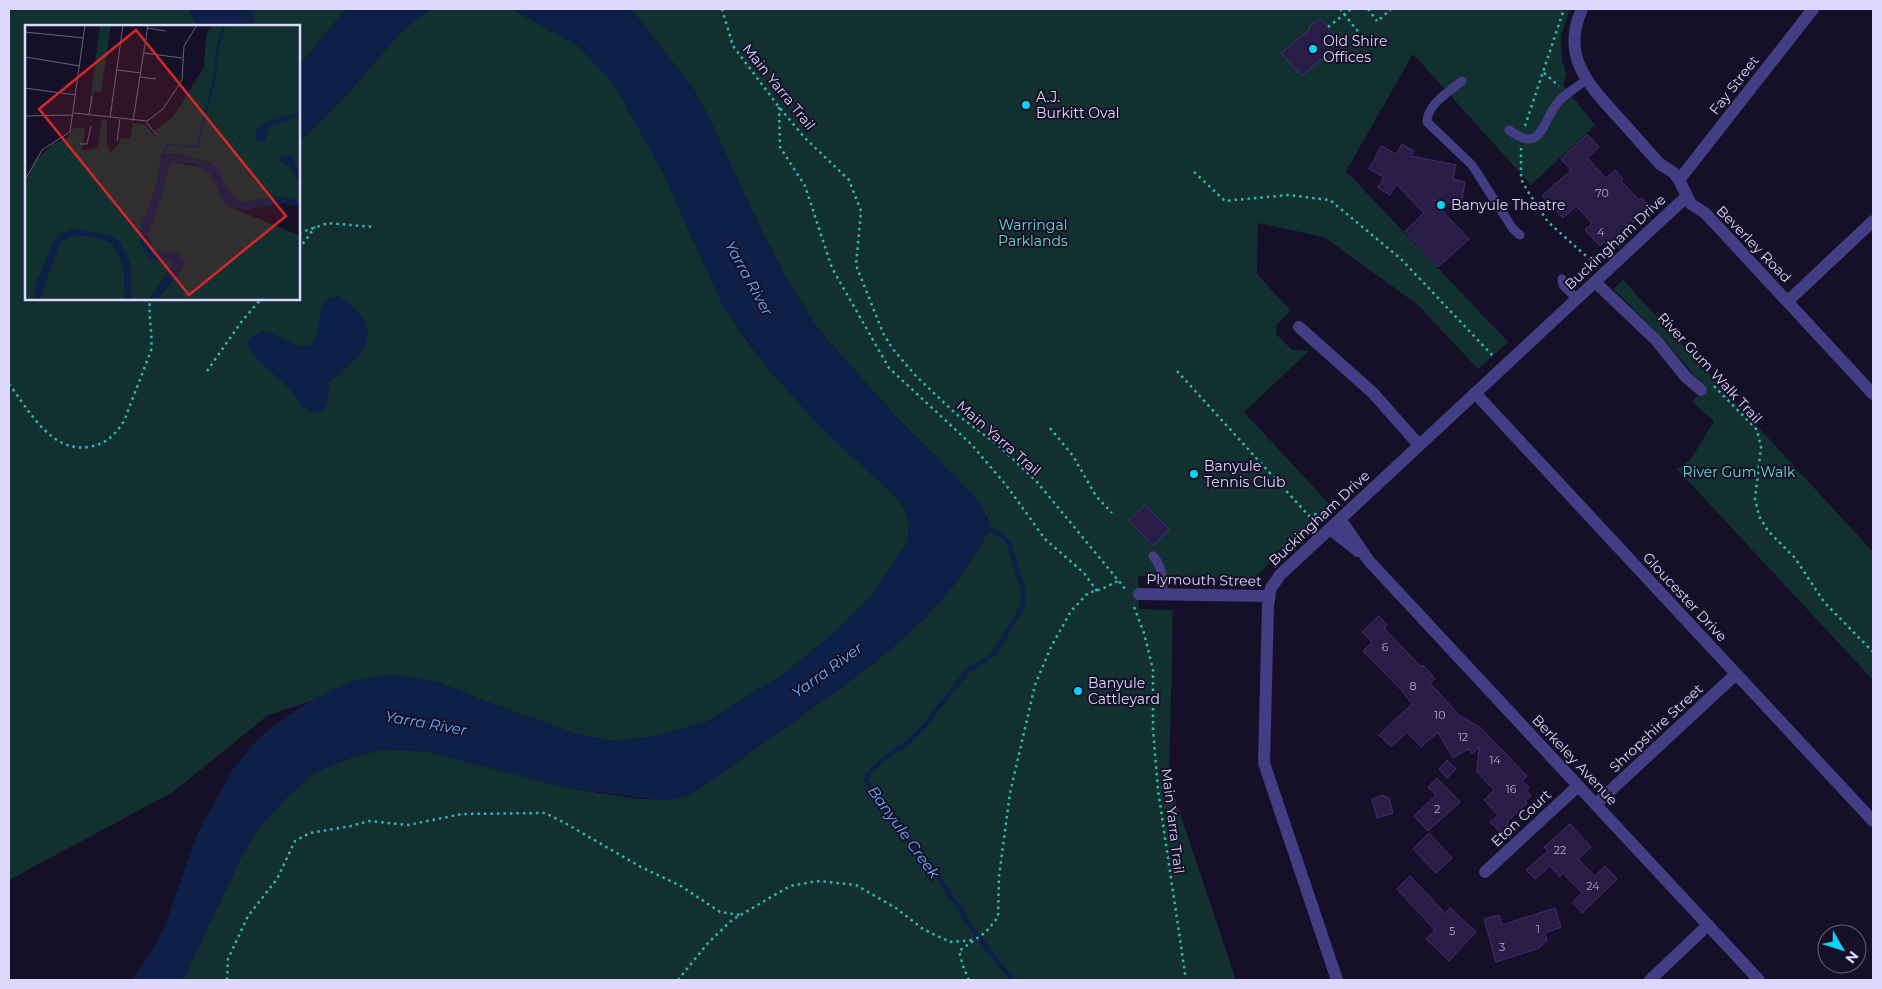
<svg xmlns="http://www.w3.org/2000/svg" width="1882" height="989" viewBox="0 0 1882 989" font-family="Montserrat,sans-serif">
<rect width="100%" height="100%" fill="#151027"/>
<!-- green -->
<path fill="#133030" d="M9,9h179l9,17h-171v273h273v-158c23,-20 44,-42 65,-66 21,-24 40,-51 69,-66h78l65,35 21,20 16,19 27,46 24,46 59,131 17,25 29,39 131,131 9,18 -1,22 -35,53 -38,38 -51,42 -78,48 -55,15 -41,4 -36,-8 -90,-32 -48,-20 -125,20 -43,14 -95,77 -164,88z
M251,9h95l-47,57v-40h-43z
M631,9h939l-9,27 1,24 4,13 -3,12 32,40 -64,60 -118,-131 -67,117 162,171 -30,27 -60,-64 -94,-68 -66,-14 -1,51 34,37 -14,13 -1,10 16,16 17,1 -65,61 87,94 -78,73 -115,-3 1,33 34,1 -4,171 67,199h-1053l57,-121 20,-32 27,-30 27,-24 33,-14 38,-10 44,3 138,36 72,11 44,-2 17,-9c38,-27 76,-54 114,-81 71,-51 137,-99 176,-180l-3,-10 -14,-22 -77,-78 -78,-88 -33,-53 -24,-46 -51,-110 -17,-32z
M1623,280l250,272v128l-196,-211 14,-10 23,-38 -22,-19 14,-16 -11,-10 -30,-36 -52,-51z"/>
<!-- water -->
<path fill="#0e2048" d="M188,9h63l5,17h-59z
M346,9h87c-29,15 -48,42 -69,66 -21,24 -42,46 -65,66v-75z
M511,9h120l62,79 17,32 51,110 24,46 33,53 78,88 77,78 9,12 8,20c-39,81 -105,129 -176,180 -38,27 -76,54 -114,82l-17,8 -16,4 -100,-13 -138,-36 -44,-3 -38,10 -33,14 -27,24 -27,30 -20,32 -57,121h-51l21,-31 11,-21 34,-96 35,-63 26,-31 25,-20 27,-17 41,-20 39,-7 45,7 48,20 90,32 36,8 41,-4 55,-15 78,-48 51,-42 38,-38 35,-53 1,-22 -9,-18 -79,-73 -52,-58 -46,-64 -59,-131 -51,-92 -37,-39z
M338,296c10,5 18,12 24,21 19,31 -15,47 -33,66 -1,8 1,21 -5,26 -4,3 -10,4 -15,2 -8,-3 -13,-14 -18,-20 -11,-13 -41,-34 -44,-48l4,-6 11,-6c18,2 27,16 47,15 18,-13 0,-46 29,-50z"/>
<g fill="none" stroke-linecap="round" stroke-linejoin="round">
<!-- stream -->
<path stroke="#0e2048" stroke-width="4.5" d="M984,529l14,4 10,8 16,52 -1,12 -29,49 -15,10 -10,5c-20,23 -40,56 -63,74 -11,9 -37,23 -40,37l12,19 7,7 31,43 20,22 15,27 10,11 6,13 45,58"/>
</g>
<!-- building -->
<path fill="#281d47" stroke="#412f72" d="M1321,19l23,27 -20,16 -3,-3 -19,17 -21,-23 29,-24 -2,-2z
M1587,134l12,13 -12,11 19,20 9,-8 8,9 -2,2 18,19 3,-2 8,9 -43,38 -3,-3 -4,4 -15,-16 7,-7 -16,-17 -13,12 -21,-22 29,-26 -10,-11z
M1402,144l12,7 -3,5 45,9 -3,14 12,3 -4,23 -29,-5 37,39 -31,28 -33,-36 19,-18 -28,-29 -6,11 -12,-7 6,-11 -15,-8 12,-23 15,8z
M1145,505l24,24 -16,17 -24,-26z
M1379,616l8,9 -3,3 37,39 2,-2 12,14 -5,4 29,32 22,13 46,48 -5,5 7,6 -3,3 5,6 -6,5 2,2 -20,19 2,2 -9,8 -10,-10 8,-7 -14,-15 10,-10 -17,-18 2,-25 -7,7 -4,-5 -15,9 -15,-26 -17,15 -14,-15 -16,15 -12,-12 33,-31 -8,-11 -41,-42 9,-9 -10,-10z
M1447,760l9,9 -9,9 -8,-9z
M1437,778l23,24 -32,29 -14,-15 22,-21 -8,-8z
M1383,795l6,3 4,15 -16,5 -5,-19z
M1570,824l21,23 -13,12 17,17 10,-10 12,13 -35,34 -9,-11 9,-9 -19,-20 -3,4 -10,-11 -15,13 -9,-9 22,-19 -4,-4z
M1429,833l23,25 -16,15 -23,-24z
M1410,876l35,37 5,-5 26,24 -27,29 -23,-22 9,-9 -38,-41z
M1555,908l6,19 -16,6 2,7 -8,8 -43,14 -12,-43 15,-4 3,10z"/>
<g fill="none" stroke-linecap="round" stroke-linejoin="round">
<!-- path -->
<path stroke="#33b6b5" stroke-width="2.5" stroke-dasharray="2.5 4" stroke-linecap="butt" d="M722,9l11,37 46,61 25,30 45,43 12,31 -5,54 27,68 9,15 23,27 41,39 42,31 39,37 90,109
M1340,9l20,25
M1368,9l9,12
M1380,19l11,-10
M1328,27l23,-18
M1544,73l15,13
M779,107l1,40 25,39 27,82 57,100 83,77 34,40 39,54 39,34 13,18
M1525,126l39,-117
M1521,148v31l6,11 21,32 47,42
M1194,172l31,29 63,-6 42,5 71,59 93,98
M299,233l29,-10 45,4
M299,249l16,-22
M207,371l35,-50 19,-22
M1177,371l132,145 12,-3 2,3
M9,384c19,25 42,69 79,63 17,-2 27,-12 36,-26l27,-70c2,-18 -3,-34 -1,-52
M1714,386l43,44 4,17 -6,52 4,17 9,15 27,27 29,44 49,50
M1050,428l23,28 23,40 16,17
M1134,607l10,26 9,37v59l5,61 28,190
M227,980l1,-21 20,-43 29,-37 18,-38 15,-8 41,-7 18,-5 39,4 54,-11 83,-1 20,10 76,44 40,19 39,26 20,3
M678,980l30,-37 24,-23 58,-34 28,-5 38,4 40,23 27,21 27,13 23,-2
M969,980l-6,-14 -4,-15 27,-19 12,-15 1,-41 11,-83 25,-108 16,-38 20,-36 17,-18 14,-4 16,-8"/>
<!-- lane -->
<path stroke="#433d84" stroke-width="9" d="M1462,81c-12,10 -35,23 -35,41l45,43 41,64 7,6
M1509,130c34,25 32,-8 49,-28 7,-8 19,-15 28,-22
M1562,279l1,6 14,14
M1153,556c10,12 10,22 10,38"/>
<!-- street -->
<path stroke="#433d84" stroke-width="12" d="M1582,9c-21,46 5,74 34,106 15,16 29,33 44,49l14,9 5,7 12,24 14,9 16,17 152,164
M1679,180l134,-171
M1595,282l61,58 29,36 16,14
M1788,301l85,-80
M1299,327l74,66 46,52
M1475,393l398,428
M1340,519l29,42 390,419
M1330,529l28,22
M1139,594l130,2
M1596,804l140,-130
M1485,872l93,-86
M1337,980l-73,-217 4,-158 3,-17 9,-13 406,-378
M1650,980l58,-55"/>
</g>
<!-- markers -->
<g fill="#09d2f8" stroke="#151027" stroke-width="2">
<circle cx="1313" cy="49" r="5"/>
<circle cx="1026" cy="105" r="5"/>
<circle cx="1441" cy="205" r="5"/>
<circle cx="1194" cy="474" r="5"/>
<circle cx="1078" cy="691" r="5"/>
</g>
<g text-anchor="middle" dominant-baseline="central" stroke-width="4" stroke-linejoin="round" paint-order="stroke">
<!-- number labels -->
<g font-size="11" fill="#b0a8d0">
<text x="1602" y="193">70</text>
<text x="1601" y="232">4</text>
<text x="1385" y="647">6</text>
<text x="1413" y="686">8</text>
<text x="1440" y="715">10</text>
<text x="1463" y="737">12</text>
<text x="1495" y="760">14</text>
<text x="1511" y="789">16</text>
<text x="1437" y="809">2</text>
<text x="1560" y="850">22</text>
<text x="1593" y="886">24</text>
<text x="1538" y="929">1</text>
<text x="1452" y="931">5</text>
<text x="1502" y="947">3</text>
</g>
<!-- poi labels -->
<g font-size="14" fill="#ded7fe" stroke="#151027" text-anchor="start">
<text x="1323" y="41">Old Shire<tspan x="1323" dy="16">Offices</tspan></text>
<text x="1036" y="97">A.J.<tspan x="1036" dy="16">Burkitt Oval</tspan></text>
<text x="1451" y="205">Banyule Theatre</text>
<text x="1204" y="466">Banyule<tspan x="1204" dy="16">Tennis Club</tspan></text>
<text x="1088" y="683">Banyule<tspan x="1088" dy="16">Cattleyard</tspan></text>
</g>
<!-- street labels -->
<g font-size="14" fill="#ded7fe" stroke="#151027">
<text transform="translate(1734 85) rotate(-52)">Fay Street</text>
<text transform="translate(779 87) rotate(51)">Main Yarra Trail</text>
<text transform="translate(1615 242) rotate(-43)">Buckingham Drive</text>
<text transform="translate(1754 244) rotate(46)">Beverley Road</text>
<text transform="translate(1710 368) rotate(47)">River Gum Walk Trail</text>
<text transform="translate(999 438) rotate(41)">Main Yarra Trail</text>
<text transform="translate(1319 518) rotate(-43)">Buckingham Drive</text>
<text transform="translate(1204 580) rotate(1)">Plymouth Street</text>
<text transform="translate(1685 597) rotate(47)">Gloucester Drive</text>
<text transform="translate(1656 728) rotate(-43)">Shropshire Street</text>
<text transform="translate(1575 760) rotate(47)">Berkeley Avenue</text>
<text transform="translate(1521 818) rotate(-43)">Eton Court</text>
<text transform="translate(1173 821) rotate(83)">Main Yarra Trail</text>
</g>
<!-- park labels -->
<g font-size="14" fill="#64ddc5" stroke="#151027">
<text x="1033" y="225">Warringal<tspan x="1033" dy="16">Parklands</tspan></text>
<text x="1739" y="472">River Gum Walk</text>
</g>
<!-- water labels -->
<g font-size="15" font-style="italic" fill="#68aefb" stroke="#151027">
<text transform="translate(749 278) rotate(61)">Yarra River</text>
<text transform="translate(827 670) rotate(-36)">Yarra River</text>
<text transform="translate(426 723) rotate(10)">Yarra River</text>
<text transform="translate(904 832) rotate(54)">Banyule Creek</text>
</g>
</g>
<!-- overview -->
<g transform="translate(25 25)">
<rect width="275" height="275" fill="#151027"/>
<path d="M75,0h11l-10,67h-7l-5,21zM187,0h88v175l-19,-3 -41,5 -11,-10 -16,-28 -34,-10 -17,1 -6,33 -17,46 15,26h19l1,3 -26,37h-17l-1,-37 -12,-23 -11,-5 -34,-6 -15,7 -5,8 -17,40 -2,16h-9v-117l12,-24 16,-15 15,-6 6,-11 11,2 -3,22 16,-3 4,-29 5,1v25l4,8 9,-11 -1,-4 11,1 3,-16 13,2 9,11 3,-2 -3,-4 18,-13 31,-50 2,-31zM147,137l32,6 9,7 15,31 72,30v64l-142,-2 25,-31 -4,-13 -26,-4 -6,-16 15,-39 4,-29zM53,210l21,2 13,7 8,12 4,16 1,28h-85l11,-39 9,-19 7,-6z" fill="#133030"/>
<path d="M275,87v4l-31,11 -4,15 -9,-1v-10l7,-8zM154,129l36,11 14,27 11,10 41,-5 19,3v7l-15,-4 -39,7 -13,-2 -9,-6 -15,-30 -16,-8 -23,-2 -9,37 -14,35 6,16 26,4 6,9 -29,37h-8l27,-38 -21,-2 -8,-5 -6,-12v-14l16,-41 5,-32zM259,130l9,2 7,20 -2,3 -9,-14 -11,-6zM48,204l37,6 10,8 10,20 1,37h-6l-1,-28 -4,-16 -8,-12 -10,-6 -27,-3 -15,7 -20,58h-6l2,-16 17,-40 5,-8z" fill="#0e2048"/>
<path fill="none" stroke="#0e2048" stroke-width="2.5" d="M137,130l6,-10 29,2 19,-75 1,-23 7,-24"/>
<path fill="none" stroke="#65607d" stroke-width="1" d="M122,3l19,3M0,7l59,6M119,28l38,5M0,32l55,9M92,45l24,3M115,52l16,2M0,63l51,7M49,88l73,8 16,-12 19,-29 2,-34 13,-21M64,90l3,-19M0,91l48,-1M85,93l13,-93M108,96l15,-96M121,97l11,13M92,116l3,-22M55,119h7l4,-18M0,155l17,-30 28,-18 15,-107"/>
<path fill="#d62828" fill-opacity="0.15" stroke="#d62828" stroke-width="2.5" d="M111,5l150,186 -97,79 -150,-186z"/>
<rect width="275" height="275" fill="none" stroke="#ded7fe" stroke-width="2.5"/>
</g>
<!-- border -->
<rect width="1882" height="989" fill="none" stroke="#ded7fe" stroke-width="20"/>
<!-- north arrow -->
<g transform="translate(1842 949) rotate(129)"><circle r="24" fill="#151027" stroke="#65607d"/>
<path d="M0-4L9 19L0 12L-9 19Z" fill="#09d2f8"/>
<text y="-8" font-size="14" font-weight="bold" text-anchor="middle" fill="#ded7fe">N</text>
</g>
</svg>
